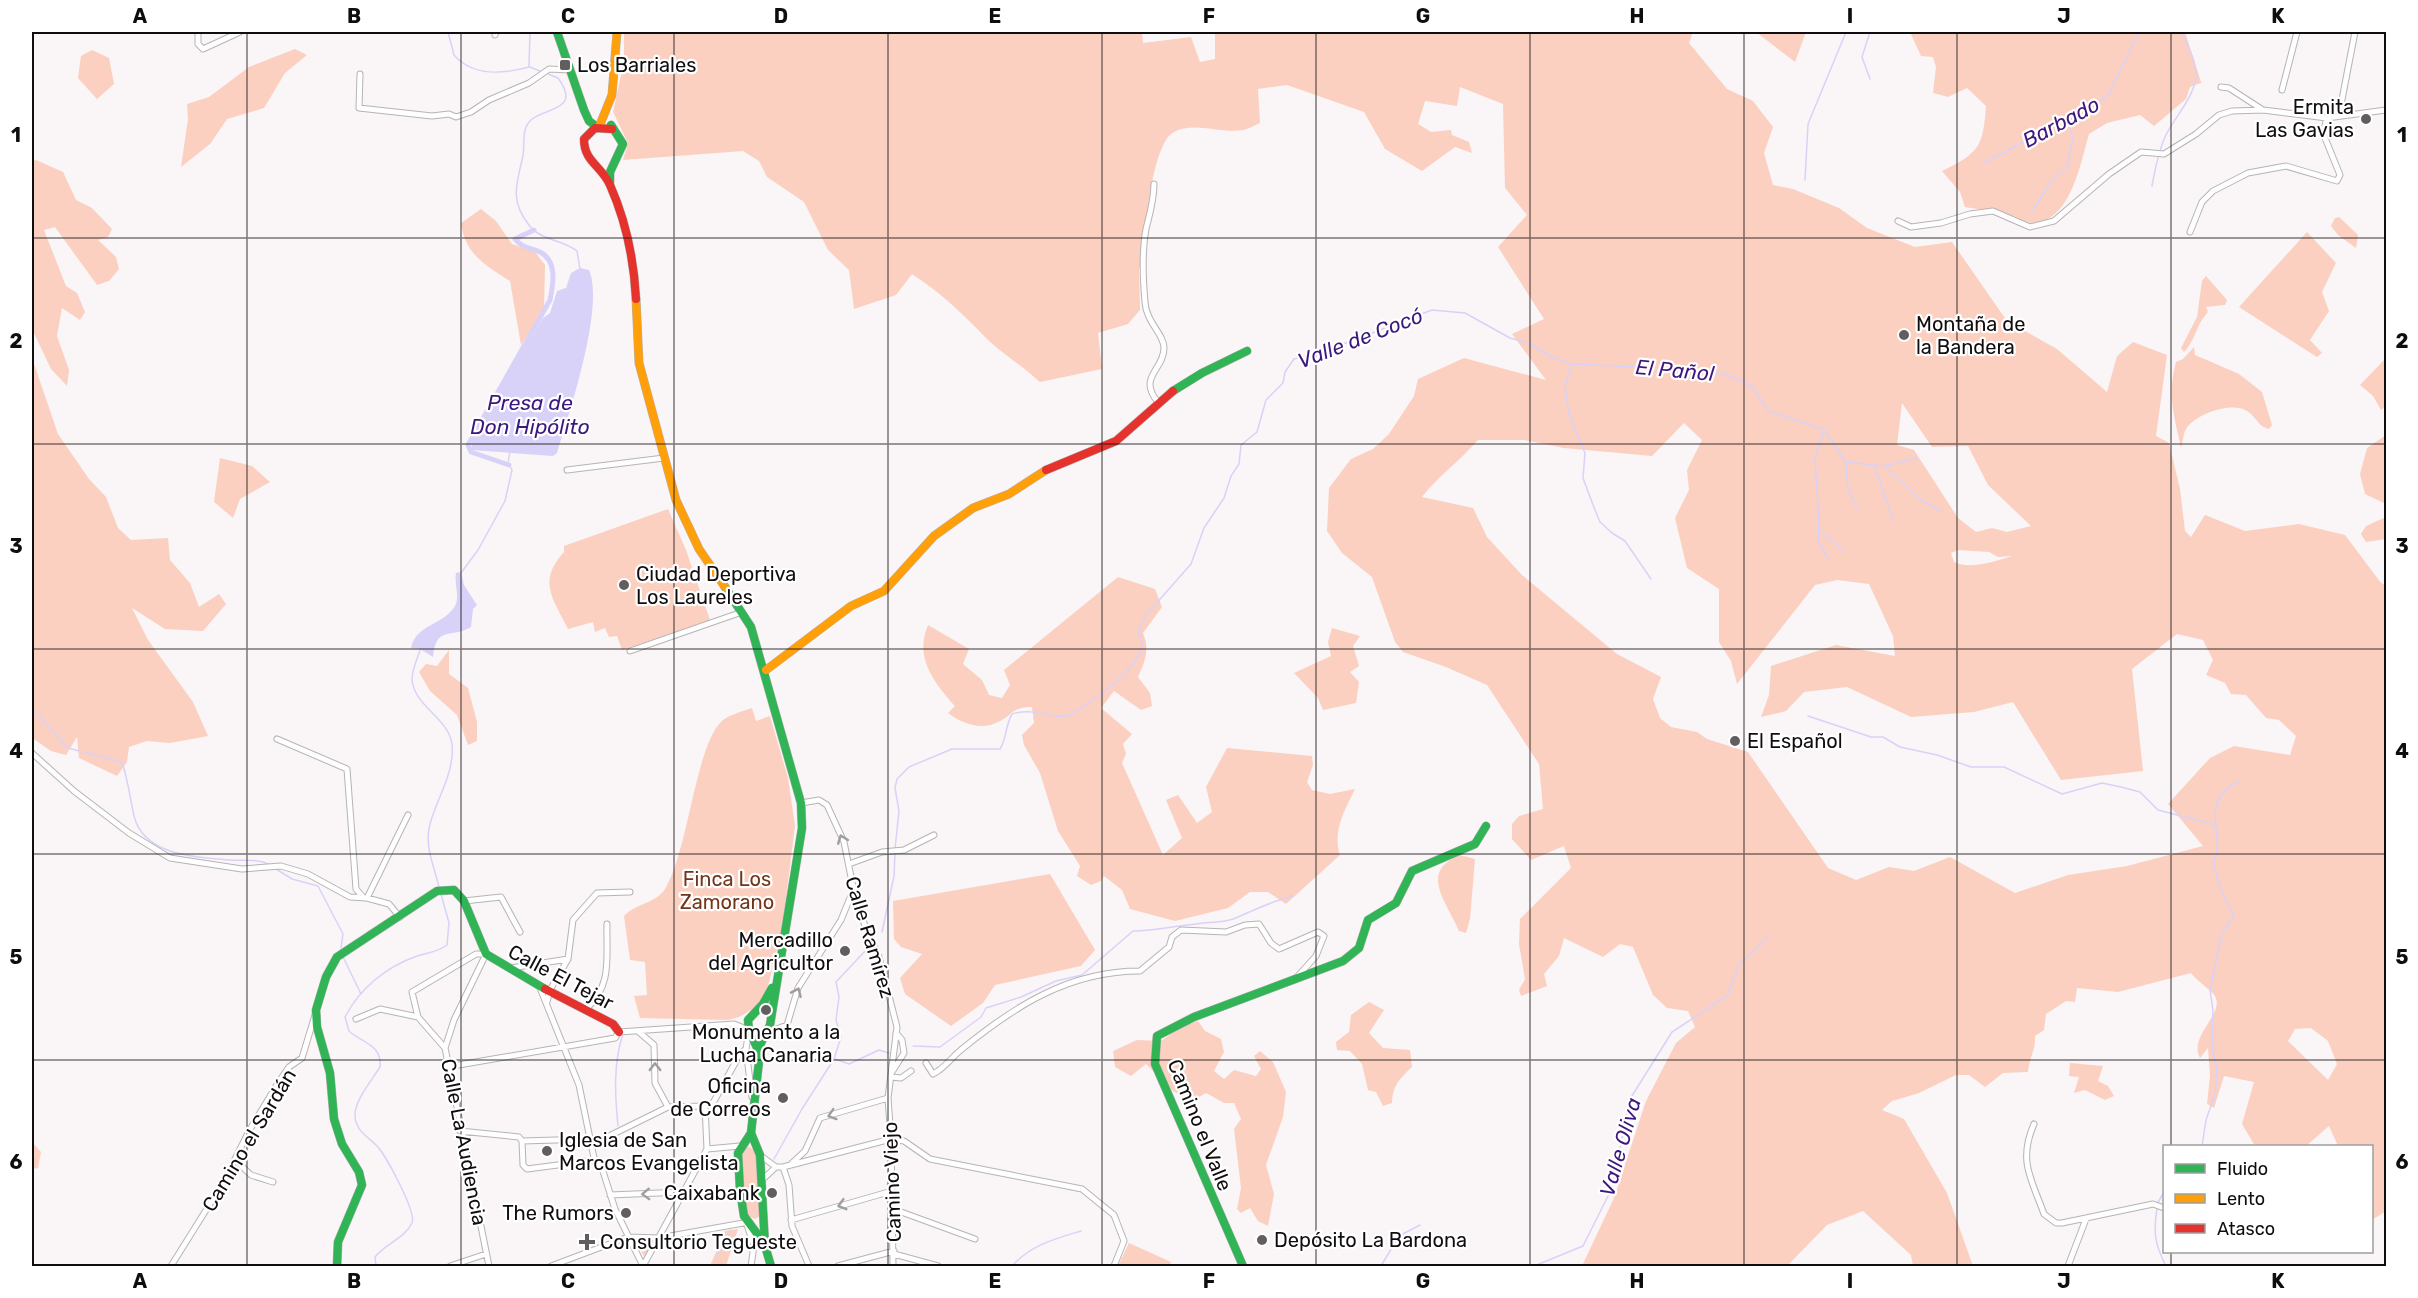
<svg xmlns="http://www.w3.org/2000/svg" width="2418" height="1298" viewBox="0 0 2418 1298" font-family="Rubik,sans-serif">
<rect width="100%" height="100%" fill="#faf5f7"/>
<!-- green -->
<path fill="#fbd0c0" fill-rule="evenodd" d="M624,32h518l1,11 48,-6 9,25 15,-3v-27h478l-4,11 38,46 26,12 20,26 -9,26 9,32 20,4 46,19 28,20 48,19 37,-5 55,79 50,28 50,43 10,-36 16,-14 34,13 -11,81 13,7 11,46 5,42 6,6 14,-22 40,16 54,-7 46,11 36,48 5,2v626l-14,9v-74h-34l-9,-20 -23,20h-51l-13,-22 12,-42 -30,-6 -10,32 -7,-4 3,-28 -2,-28 -8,10c-12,-23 25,-43 15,-62 -4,-6 -19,-16 -24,-23l-73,19 -41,-4 -2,14 -9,-1 -20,13 -2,16 -9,6c1,14 -6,22 -7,36l-25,1 -18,14 -16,-12h-13l-37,18 -27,8 -10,9 22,9 43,74 26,73h-60l-2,-11 -48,-44 -36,14 -40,41h-205l32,-68 32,-97 30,-58 19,-16 -7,-16 -21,-3 -14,-13 -20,-48 -13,-3 -17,13 -39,-19 -5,18 -15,18 3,12 -26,10 -2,-6 6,-11 -6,-35 1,-25 51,-51 -7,-22 -33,14 -19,-21v-15l7,-8 24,-7 -4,-45 -52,-79 -41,-18 -43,-15 -8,-10 -23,-65 -30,-24 -15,-22 2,-43 22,-29 22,-10 16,-15 25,-38 4,-17 46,-21 82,22 -34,-46 32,-15 -46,-72 29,-32 -22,-27 -2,-84 -43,-17 -3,19 -32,-5 -7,23 13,8 20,-2 1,5 17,7 3,11 -17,-6 -33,24 -37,-22 -21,-37 -77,-27 -29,4 2,34c-5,2 -11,6 -17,7 -22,4 -49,-9 -69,2 -23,11 -31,109 -29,133l-6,4 1,41 -12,14 -30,9 4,36 -62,13c-16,-15 -40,-30 -54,-44 -23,-24 -46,-46 -74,-64l-16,21 -42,14 -5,-39 -21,-20 -24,-48 -37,-25 -8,-16 -16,-10 -120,9 5,-17 -15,-31 11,-51zM1902,403l30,44 36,-1 20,39 43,41 -24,6 -15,-4 -16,4 -18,-14 -44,-68 -17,-5zM1684,423l18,17 -15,30 2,20 -14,28 12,50 32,21v53l12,19 6,23 78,-99 22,-5 32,4 24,52 2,20 -59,-11 -65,21 -2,29 -8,22 25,-6 18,-19 43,-5 64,30 63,-5 39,-10 48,78 82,-9 -11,-102 45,-35 26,6 10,20 -7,15 19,8 6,11 15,1 20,23 13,2 17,16 -6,19 -56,-9 -24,12 -42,46 35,42 -76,20 -59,9 -53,18 -65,-36 -36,14 -25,-4 -33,13 -28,-12 -80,-116 -41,-13 -10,-7 -26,-5 -11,-9 -7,-19 8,-22 -44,-23 -95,-79 -35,-38 -14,-29 -51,-11c17,-22 38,-36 56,-57h46l40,8 88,8zM1958,550l31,2 9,5 14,-1c-16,5 -42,14 -58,6l-3,-9zM2311,1028l17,13 9,23 -9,16 -40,-39 7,-12z
M1756,32h50l-11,30z
M1910,32h275l16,50h2l-13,5 -4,12 -32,27 -14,-11 -33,8 -18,11c-8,27 -18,88 -56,89 -7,0 -15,-6 -22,-8 -14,-5 -31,-5 -46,-8l-5,-15 -18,-21c37,-18 41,-24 44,-65l-19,-18 -19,9 -15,-4 3,-26 -3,-10 -12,-1z
M295,49l12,6 -22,18 -21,35 -37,11 -17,25 -29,23 7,-48 -1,-15 22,-7 40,-30z
M92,50l17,8 5,26 -17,15 -19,-21 3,-22z
M36,160l27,12 13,28 16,8 20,21 -4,8 -10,3 18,17 3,12 -10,12 -12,4 -42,-58 -11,3 22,56 11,7 8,19 -5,8 -18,-12 -5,28 12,34 -2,16 -16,-17 -19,-40v-168z
M481,209l15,12 16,23 23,8 10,13 -1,46 -23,34 -11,-64c-25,-16 -45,-27 -49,-58z
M2339,217l19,18 -2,13 -18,-13 -7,-9 4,-8z
M2307,232l29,31 -14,29 7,19 -19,29 12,13 -5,4 -78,-50z
M2206,276l21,24 -2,5 -19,2 2,5c-14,16 -11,26 -24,40l-3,-4 16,-31 5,-36z
M2194,347l1,8 44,19 23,18 10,33 -3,4c-12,-3 -12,-12 -22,-18 -15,-10 -52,3 -61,18 -3,5 -3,13 -5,19 -7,-33 -14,-52 -5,-86l7,-3z
M32,358l26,76 31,45 17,18 12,31 13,12 37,-2 2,22 20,23 9,24 20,-13 7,10 -23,27 -38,-2 -33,-21 16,32 45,62 15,34 -38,7 -23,-2 -18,6 -2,15 -10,14 -38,-18 -2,-21 -11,18 -15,-4 -19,-13z
M2386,358v48l-5,4 -8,-14 -13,-11z
M2386,435v69l-21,-10 -5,-20 7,-26z
M220,458l32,8 18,16 -30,17 -7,19 -19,-16z
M668,509l18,41 24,70 -88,30 -5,-14 -8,1 -4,-9 -10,4 -2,-10 -25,7c-15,-31 -31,-47 -4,-77v-6z
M2386,517v22l-20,3 -5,-8 5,-8z
M1118,577l37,12 7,18 -19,26c7,17 2,28 -5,44l12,16 2,13 -11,4 -27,-19 -13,17 31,26 -9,10 3,10 -4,9 41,92 19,-17 -16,-38 12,-5 19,28 15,-11 -6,-25 21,-39 85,8 1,9 -6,17 5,8 18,4 25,-5c-10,21 -23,42 -15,66l-54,49 -18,-12h-18l-22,16 -53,13 -45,-12 -8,-19 -18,-14 -3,5 -10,4 -14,-9 3,-10 -22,-35 -18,-58 -16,-28 -2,-10 12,-12 -2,-16c-22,0 -18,8 -34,15 -17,9 -37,1 -50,-9l7,-7c-21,-24 -41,-48 -27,-81l41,24 -6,15 19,16 7,15 13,3 8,-13 -6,-15z
M1332,628l28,8 -7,10 6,20 -9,6 9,10 -3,21 -33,7 -5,-12 -24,-25 37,-17 -3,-14z
M449,650v24l19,14 9,34v19l-9,4 -11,-30 -27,-24 -11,-19 7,-8 11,2z
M752,708l4,13 14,-5 18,62 7,48 -13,104 -16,64 -10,13 -17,10 -11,3 -88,-2 -6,-22 13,-1 -2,-33 -15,-2 -6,-44c12,-13 31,-12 41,-27 24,-40 30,-143 57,-168 7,-6 21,-10 30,-13z
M1460,855l15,4 -5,60 -4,14 -7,-2c-12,-29 -41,-59 1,-76z
M1050,874l45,76 -14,16 -86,19 -12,18 -32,23 -46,-32 -5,-16 22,-24 -21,-7 -7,-8 -1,-38z
M1369,1002l15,8 -15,23 14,15 27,2 2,17c-12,11 -20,19 -20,36l-9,3 -7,-14 -8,-2 -6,-26 -12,-13 -13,-1 -1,-8 13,-10 2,-17z
M1198,1021l7,10 16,8 3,13 -10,19 10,8 10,-9 22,6 5,-7 -7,-13 6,-5 13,11 13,30 -3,25 -17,48 8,29 -6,32 -10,-5 -8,-13 -9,5 -4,-4 4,-21 -7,-59 7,-10 -7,-16h-10l-18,-10 -14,8 -19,-10 -27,-27 -15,12 -16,-9 -2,-16 24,-11 24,1 20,-14z
M2070,1063l33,3 -5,15 10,5 6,10 -9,4 -20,-10 -11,3 5,-16 -10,-1z
M32,1142l9,10 -3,16 -6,1z
M748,1146l9,6 3,64 -5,3 -9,-4 -6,-61z
M738,1229l-12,37h-16l15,-35z
M639,1239l15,1 -9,18 -8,-15z
M1129,1243l42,19 -2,4h-51z"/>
<!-- water -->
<path fill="#d9d2f8" d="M580,268l9,2c16,37 -20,143 -32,183l-4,3 -81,-6 -1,-11 72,-121 7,-5 7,-22 9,-3 5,-15z
M461,572l3,13 13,20 -4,4 -2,18c-20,12 -35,-2 -38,30l-13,-8 -9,-1c5,-24 33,-23 44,-42 5,-9 -1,-23 1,-33z"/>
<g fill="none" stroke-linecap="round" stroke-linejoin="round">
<!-- stream -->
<path stroke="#d9d2f8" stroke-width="1.5" d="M448,32l6,23c19,22 49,19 75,12
M529,66l1,-34
M530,67l12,5
M548,74l10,4c24,33 -12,29 -27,42 -10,9 -6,24 -8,36 -6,27 -14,44 6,69 12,16 33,14 48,26l3,18
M1870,79l-8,-22 8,-25
M1982,164l125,-67 32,-65
M1805,180l3,-56 38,-92
M2152,186c3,-17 6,-33 13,-49 10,-22 36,-45 30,-71 -2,-12 -9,-23 -13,-34
M2031,213l21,-32 15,-14 6,-31 -8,-16
M1573,364l133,6 22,5 24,11 16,25 56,19 22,32 38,4 37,34 20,11
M1824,430l-9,28 4,64 -1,19 11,19
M1846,463l2,27 9,18
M1874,465l19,55
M1884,466l33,-8
M1820,530l24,21
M461,573l17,-23 27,-49 7,-31 -4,-7 2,-12
M421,648c-3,8 -9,22 -9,31 2,28 36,38 40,65 3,28 -15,54 -22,80 -6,21 4,42 9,63
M32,708l36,40 54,14c6,18 8,36 12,54 10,40 62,41 95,44 14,1 29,-2 41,5
M1808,716l63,21h12l17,10 37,8 34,12h33l58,27 40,-11 19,4 19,5 18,18 58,15
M895,849l4,-38 -4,-23 2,-9 12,-12 43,-18h48c7,-11 5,-23 12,-35 23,-7 39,5 54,2 18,-5 77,-52 76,-71 0,-4 -3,-10 -4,-13l8,-17 45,-51 13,-36 20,-30 7,-22 8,-12 2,-19 16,-13 9,-32 17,-17 2,-11 9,-13 55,-17 83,-32 33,3 45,25 19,5 24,15 19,6 -7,22 4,29 16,38 -2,25 10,27 7,17 12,11 13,8 26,38
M276,869l16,10 26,7 25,48 -2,14
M882,932l12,-56 1,-23
M343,957l18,37
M913,1046l27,1 41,-30 5,-9 35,-11 35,-16 26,-6 51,-44c21,0 42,-5 63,-7 13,-2 24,-1 37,-5 20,-8 38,-18 60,-23
M835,1059l14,5 30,-14 10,3
M618,1126c-3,-30 -5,-63 5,-92
M2202,1146l4,-26 9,-26 2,-23 -5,-24 1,-37 -3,-20 12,-57 12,-17 -15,-31 -6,-22c15,-32 -18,-60 27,-82
M774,1159l28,-50 32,-50 7,-22 -5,-17 3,-23 -3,-15 30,-32
M2157,1204l7,-12
M2157,1209c-4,23 -2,36 9,57
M718,1255l12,-25
M376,1266l-1,-9c10,-13 30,-19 37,-34 5,-10 -27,-70 -36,-78 -9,-9 -20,-14 -21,-29 -1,-15 17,-36 25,-49 2,-23 -17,-23 -31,-36l-4,-14c15,-29 41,-50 72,-61 12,-4 19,-3 30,-11l2,-22 -8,-29
M1012,1266c19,-21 42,-27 69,-35
M1381,1266l18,-30 21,-11
M1534,1266l49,-20 29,-58 18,-89 42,-67 55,-36 12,-31 29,-28"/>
<!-- canal -->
<path stroke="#d9d2f8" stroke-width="5" d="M509,465l-38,-13 -3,-7 82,-145c3,-15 8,-39 -10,-48 -10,-5 -17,-3 -25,-13l19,-9"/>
<defs>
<path id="street" d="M198,32v12l5,5 37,-17
M495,35l1,-3
M360,74l-1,34 73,8 17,-2 7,3 15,-5 18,-12 40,-17 20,-14 21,1
M2221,87l8,1 34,22
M2282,90l15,-58
M2339,115l16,-83
M1154,184c0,16 -4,29 -8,45 -4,22 -3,51 -1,73 1,20 19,32 19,46 0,22 -27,29 -6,54
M1898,221l13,6 30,-4 29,-9 23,-3 37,16 24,-6 55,-47 32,-22 23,2 32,-20 23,-19 13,-4 31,-1 64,8 59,-8
M2190,232l12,-30 11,-11 35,-18 38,-7 51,15 3,-6 -17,-42 4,-15
M567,470l97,-12
M630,651l112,-39
M277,739l70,30 9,120 7,8
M32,753l42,38 55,42 41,25 72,11 39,-3 27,8 42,23 17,1 22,6 11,13
M801,803l18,-3 8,5 17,37 13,65 22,50 18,70 -9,71 3,41 2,127
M849,864l33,-12 22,-2 30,-15
M367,898l41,-83
M464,901l37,-4 19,35
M486,954l-32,66 -9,28 44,218
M511,968l57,-9
M540,988l39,97 15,73 7,7 14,44 28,57
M547,1002l3,-12 18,-31 5,-39 24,-27 33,-1
M586,1009c27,-23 20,-53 21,-85
M356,1019l24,-10 38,8
M639,1032l15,13 1,38 13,24
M766,1033l21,-8 11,-37 43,-68 11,-27
M445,1048l-27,-31 -6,-25 64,-38h10
M926,1063l7,11 5,-3c9,-6 15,-15 24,-22 53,-43 107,-78 178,-78l29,-24 3,-10 9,-7 45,2 19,-7 14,-1 12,19 8,6 39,-17 6,4 -8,20 -19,21
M447,1067l168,-29 4,-6 115,-8 15,6 -3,19 6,48
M892,1072l12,-19 -2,-13 -6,-7
M891,1077l10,1 10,-7
M705,1106l2,43
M2034,1124c-16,37 -3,54 10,90l12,9h6l91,-19 11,4
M460,1131l59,6 3,4
M522,1141l1,24 4,4 69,-9
M522,1141l68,-2
M591,1145l77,-38 37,-1 8,-3 27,-49 6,-5
M707,1149l33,-3
M761,1156l15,11h7l108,-28 13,2 26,18 152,30 32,26 10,26 -10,25
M235,1160l16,15 22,7
M792,1163l13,-12 15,-33 68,-20
M783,1167l6,18 3,41 17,40
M762,1180l14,-13
M610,1195l73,-3
M893,1209l82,30
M791,1220l101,-29
M894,1254l44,12
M171,1266l52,-83 26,-52 29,-48 11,-16 13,-9 13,-43
M450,1266l36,-12
M551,1266l77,-29 31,1 90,-16 -2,3 7,21 -3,20
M643,1266l64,-117
M838,1266l56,-15
M2068,1266l18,-47"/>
<path id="fast" d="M557,32l27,78 5,11 8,6
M610,182v-10l13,-28 -12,-19
M1173,391l29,-18 45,-22
M725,587l26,40 50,176 1,25 -32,197 -9,18 -10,90 9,22 5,91 6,20
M759,1052l-10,-22 -1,-10 15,-16 9,-16
M751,1133l-13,20 2,37 4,26 20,27
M337,1266l1,-24 24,-57 -3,-13 -17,-28 -8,-25 -4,-46 -13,-46 -1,-17 10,-33 11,-20 100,-66 17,-1 10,11 22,53 59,35
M1243,1266l-88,-202 2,-28 37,-19 149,-56 16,-13 9,-28 28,-17 16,-32 63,-27 11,-18"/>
<path id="slow" d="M599,127l13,-32 5,-63
M636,299l3,64 37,137 23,49 26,38
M766,670l85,-64 33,-15 50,-55 39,-28 36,-14 37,-24"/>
<path id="jam" d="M612,129l-17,-1 -11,11c0,23 17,26 26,46 16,36 24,76 26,114
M1046,470l70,-29 57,-50
M545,989l68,35 6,8"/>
</defs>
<!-- street casing -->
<use href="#street" stroke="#b7b4b5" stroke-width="7"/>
<!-- fast casing -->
<use href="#fast" stroke="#b7b4b5" stroke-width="9"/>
<!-- slow casing -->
<use href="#slow" stroke="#b7b4b5" stroke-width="9"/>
<!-- jam casing -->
<use href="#jam" stroke="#b7b4b5" stroke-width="9"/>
<!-- street -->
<use href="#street" stroke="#fefefe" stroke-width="5"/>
<!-- fast -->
<use href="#fast" stroke="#30b455" stroke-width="8"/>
<!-- slow -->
<use href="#slow" stroke="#ff9f0a" stroke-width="8"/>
<!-- jam -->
<use href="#jam" stroke="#e5322d" stroke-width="8"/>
</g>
<!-- one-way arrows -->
<defs><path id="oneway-chevron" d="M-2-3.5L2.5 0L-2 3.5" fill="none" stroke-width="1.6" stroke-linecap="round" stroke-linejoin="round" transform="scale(1.5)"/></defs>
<g stroke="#9f9e9e">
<use href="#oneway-chevron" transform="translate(842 839) rotate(-111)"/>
<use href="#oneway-chevron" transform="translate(797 992) rotate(-66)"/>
<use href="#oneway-chevron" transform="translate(655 1067) rotate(-90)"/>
<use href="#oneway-chevron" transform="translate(832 1115) rotate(162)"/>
<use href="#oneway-chevron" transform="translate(646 1194) rotate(178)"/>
<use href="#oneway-chevron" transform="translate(842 1205) rotate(164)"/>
</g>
<!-- grid -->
<path fill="none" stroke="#100d0f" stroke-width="1.5" stroke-opacity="0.55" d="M247,32v1234M461,32v1234M674,32v1234M888,32v1234M1102,32v1234M1316,32v1234M1530,32v1234M1744,32v1234M1957,32v1234M2171,32v1114M32,238h2354M32,444h2354M32,649h2354M32,854h2354M32,1060h2354M2171,1252v14"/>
<!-- markers -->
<g fill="#625e60" stroke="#fff" stroke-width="2">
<rect x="559" y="59" width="12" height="12" rx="3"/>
<circle cx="2366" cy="119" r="6"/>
<circle cx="1904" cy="335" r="6"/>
<circle cx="624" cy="585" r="6"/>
<circle cx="1735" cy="741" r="6"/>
<circle cx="845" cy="951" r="6"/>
<circle cx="766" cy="1010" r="6"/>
<circle cx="783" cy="1098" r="6"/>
<circle cx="547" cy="1151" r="6"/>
<circle cx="772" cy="1193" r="6"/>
<circle cx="626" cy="1213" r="6"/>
<circle cx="1262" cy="1240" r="6"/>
<path d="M584 1233h6v6h6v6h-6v6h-6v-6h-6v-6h6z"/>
</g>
<g text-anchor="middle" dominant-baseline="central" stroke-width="4.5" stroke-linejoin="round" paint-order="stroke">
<!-- poi labels -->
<g font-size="20" fill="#100d0f" stroke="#fff" text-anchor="start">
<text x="577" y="65">Los Barriales</text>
<text x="2354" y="107" text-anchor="end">Ermita<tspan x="2354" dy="23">Las Gavias</tspan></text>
<text x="1916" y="324">Montaña de<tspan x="1916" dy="23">la Bandera</tspan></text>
<text x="636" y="574">Ciudad Deportiva<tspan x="636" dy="23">Los Laureles</tspan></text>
<text x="1747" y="741">El Español</text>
<text x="833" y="940" text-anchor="end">Mercadillo<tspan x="833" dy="23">del Agricultor</tspan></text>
<text x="766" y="1032" text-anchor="middle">Monumento a la<tspan x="766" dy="23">Lucha Canaria</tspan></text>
<text x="771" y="1086" text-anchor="end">Oficina<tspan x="771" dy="23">de Correos</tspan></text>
<text x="559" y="1140">Iglesia de San<tspan x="559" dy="23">Marcos Evangelista</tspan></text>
<text x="760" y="1193" text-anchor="end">Caixabank</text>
<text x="614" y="1213" text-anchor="end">The Rumors</text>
<text x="1274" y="1240">Depósito La Bardona</text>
<text x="600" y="1242">Consultorio Tegueste</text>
</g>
<!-- park labels -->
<g font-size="20" fill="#71351a" stroke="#fff">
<text x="727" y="879">Finca Los<tspan x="727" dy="23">Zamorano</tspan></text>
</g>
<!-- street labels -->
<g font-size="20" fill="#100d0f" stroke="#fff">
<text transform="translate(870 937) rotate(73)">Calle Ramírez</text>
<text transform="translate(561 977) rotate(28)">Calle El Tejar</text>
<text transform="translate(1200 1125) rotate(68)">Camino el Valle</text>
<text transform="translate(249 1140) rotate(-59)">Camino el Sardán</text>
<text transform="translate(464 1142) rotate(79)">Calle La Audiencia</text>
<text transform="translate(892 1182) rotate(-92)">Camino Viejo</text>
</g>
<!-- water labels -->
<g font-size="21" font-style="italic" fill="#3c187e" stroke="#fff">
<text transform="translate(2061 122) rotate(-28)">Barbado</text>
<text transform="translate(1360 338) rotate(-21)">Valle de Cocó</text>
<text transform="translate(1675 370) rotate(5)">El Pañol</text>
<text x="530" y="402">Presa de<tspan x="530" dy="24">Don Hipólito</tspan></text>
<text transform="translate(1620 1147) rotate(-74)">Valle Oliva</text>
</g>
</g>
<!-- border -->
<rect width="2418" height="1298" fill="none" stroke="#ffffff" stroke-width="66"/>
<!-- legend -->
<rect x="2163" y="1145" width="210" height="108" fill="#ffffff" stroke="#9f9e9f" stroke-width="1.5"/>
<rect x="2175" y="1164" width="30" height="9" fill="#30b455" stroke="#9f9e9f" stroke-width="1.5"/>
<text x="2217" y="1175" font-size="18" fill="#100d0f">Fluido</text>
<rect x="2175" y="1194" width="30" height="9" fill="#ff9f0a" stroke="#9f9e9f" stroke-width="1.5"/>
<text x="2217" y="1205" font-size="18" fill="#100d0f">Lento</text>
<rect x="2175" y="1224" width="30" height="9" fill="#e5322d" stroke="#9f9e9f" stroke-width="1.5"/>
<text x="2217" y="1235" font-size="18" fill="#100d0f">Atasco</text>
<rect x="33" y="33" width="2352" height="1232" fill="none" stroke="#100d0f" stroke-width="2"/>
<g font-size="20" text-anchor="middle" font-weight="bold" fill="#100d0f">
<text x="140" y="23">A</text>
<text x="354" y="23">B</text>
<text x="568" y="23">C</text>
<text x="781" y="23">D</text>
<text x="995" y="23">E</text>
<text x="1209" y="23">F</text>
<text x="1423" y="23">G</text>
<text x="1637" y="23">H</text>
<text x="1850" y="23">I</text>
<text x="2064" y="23">J</text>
<text x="2278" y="23">K</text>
<text x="16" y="142">1</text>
<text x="2402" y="142">1</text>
<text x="16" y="348">2</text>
<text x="2402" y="348">2</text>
<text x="16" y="553">3</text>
<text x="2402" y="553">3</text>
<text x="16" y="758">4</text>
<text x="2402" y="758">4</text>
<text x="16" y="964">5</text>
<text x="2402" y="964">5</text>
<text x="16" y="1169">6</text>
<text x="2402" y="1169">6</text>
<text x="140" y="1288">A</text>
<text x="354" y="1288">B</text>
<text x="568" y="1288">C</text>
<text x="781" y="1288">D</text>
<text x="995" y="1288">E</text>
<text x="1209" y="1288">F</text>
<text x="1423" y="1288">G</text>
<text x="1637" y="1288">H</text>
<text x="1850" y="1288">I</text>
<text x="2064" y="1288">J</text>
<text x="2278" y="1288">K</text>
</g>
</svg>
